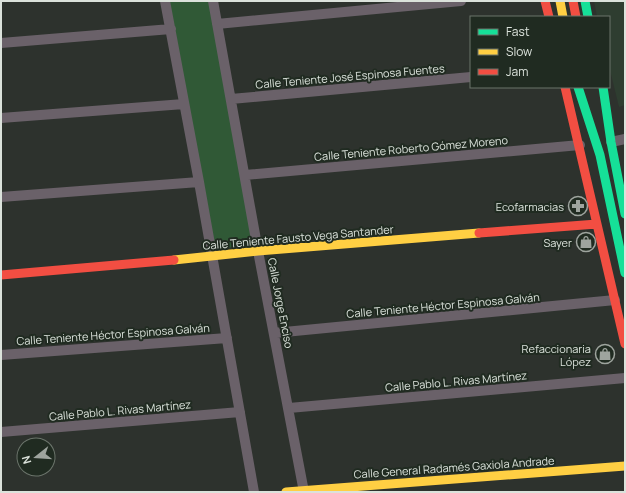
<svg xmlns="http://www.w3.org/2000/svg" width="626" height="493" viewBox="0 0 626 493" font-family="Manrope,sans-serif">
<rect width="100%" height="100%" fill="#2d322d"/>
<!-- built -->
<path fill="#2e3d30" d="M594,1h31v104l-6,2 -10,-41v-49h-12z"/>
<!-- green -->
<path fill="#305936" d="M167,1h43l47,244 -42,4z"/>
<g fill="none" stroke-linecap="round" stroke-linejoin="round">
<!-- street -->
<path stroke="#6a6169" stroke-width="10" d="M165,1l34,181 55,310
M213,1l45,250 46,241
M217,24l244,-23
M1,43l170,-14
M231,99l240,-22
M1,118l183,-14
M611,142l14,-3
M245,175l335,-30
M1,197l198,-15
M274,333l341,-33
M1,355l226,-17
M289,408l336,-30
M1,432l239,-20"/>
<!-- fast -->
<path stroke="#16e098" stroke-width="9" d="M585,1l3,16
M603,87l8,55 14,72"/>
<!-- slow -->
<path stroke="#ffcf43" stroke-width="9" d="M560,1l3,16
M174,260l84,-9 221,-18
M286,492l339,-26"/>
<!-- jam -->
<path stroke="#f24e42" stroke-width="9" d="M545,1l4,16
M573,1l3,16
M565,87l60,257
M479,233l118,-9
M1,275l173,-15"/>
<!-- fast-bridge -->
<path stroke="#16e098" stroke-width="9" d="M578,87l22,68 25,118"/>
</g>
<!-- icons -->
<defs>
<symbol id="pharmacy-ring" viewBox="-11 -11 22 22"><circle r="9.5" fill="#202b21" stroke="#9ea49e" stroke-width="1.5"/><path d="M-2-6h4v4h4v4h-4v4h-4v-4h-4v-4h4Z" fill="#9ea49e"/></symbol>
<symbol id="shop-ring" viewBox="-11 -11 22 22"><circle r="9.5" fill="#202b21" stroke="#9ea49e" stroke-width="1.5"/><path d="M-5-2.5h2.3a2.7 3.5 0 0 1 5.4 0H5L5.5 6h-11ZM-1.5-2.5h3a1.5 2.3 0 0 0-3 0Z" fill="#9ea49e"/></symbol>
</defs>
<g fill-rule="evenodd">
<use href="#pharmacy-ring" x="567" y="195" width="22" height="22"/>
<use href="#shop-ring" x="575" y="231" width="22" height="22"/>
<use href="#shop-ring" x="594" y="343" width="22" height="22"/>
</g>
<g text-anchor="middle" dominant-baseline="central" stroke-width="4" stroke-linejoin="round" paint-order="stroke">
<!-- street labels -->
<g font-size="11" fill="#dbe2db" stroke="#202b21">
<text transform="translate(350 76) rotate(-5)">Calle Teniente José Espinosa Fuentes</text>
<text transform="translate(411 148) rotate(-5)">Calle Teniente Roberto Gómez Moreno</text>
<text transform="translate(298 237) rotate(-5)">Calle Teniente Fausto Vega Santander</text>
<text transform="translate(281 303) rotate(79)">Calle Jorge Enciso</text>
<text transform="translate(443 305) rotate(-5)">Calle Teniente Héctor Espinosa Galván</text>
<text transform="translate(113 334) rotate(-4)">Calle Teniente Héctor Espinosa Galván</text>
<text transform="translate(456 381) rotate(-5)">Calle Pablo L. Rivas Martínez</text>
<text transform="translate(120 410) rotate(-5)">Calle Pablo L. Rivas Martínez</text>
<text transform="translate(454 467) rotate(-4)">Calle General Radamés Gaxiola Andrade</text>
</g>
<!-- poi labels -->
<g font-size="11" fill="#dbe2db" stroke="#202b21" text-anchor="end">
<text x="564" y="206">Ecofarmacias</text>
<text x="572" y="242">Sayer</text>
<text x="591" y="348">Refaccionaria<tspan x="591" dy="13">López</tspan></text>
</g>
</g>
<!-- border -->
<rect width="626" height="493" fill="none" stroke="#dbe2db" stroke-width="4"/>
<!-- legend -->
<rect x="470" y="16" width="140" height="72" fill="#202b21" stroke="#6b746b"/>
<rect x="478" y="29" width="20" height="6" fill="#16e098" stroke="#6b746b"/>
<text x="506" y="36" font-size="12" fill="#dbe2db">Fast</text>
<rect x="478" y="49" width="20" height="6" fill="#ffcf43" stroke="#6b746b"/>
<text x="506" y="56" font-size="12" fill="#dbe2db">Slow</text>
<rect x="478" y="69" width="20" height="6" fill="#f24e42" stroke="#6b746b"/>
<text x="506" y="76" font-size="12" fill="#dbe2db">Jam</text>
<!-- north arrow -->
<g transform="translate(36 457) rotate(253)"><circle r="19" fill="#202b21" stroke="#6b746b"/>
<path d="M0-3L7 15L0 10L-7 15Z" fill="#9ea49e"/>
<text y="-6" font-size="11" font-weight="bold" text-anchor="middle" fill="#dbe2db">N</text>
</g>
</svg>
